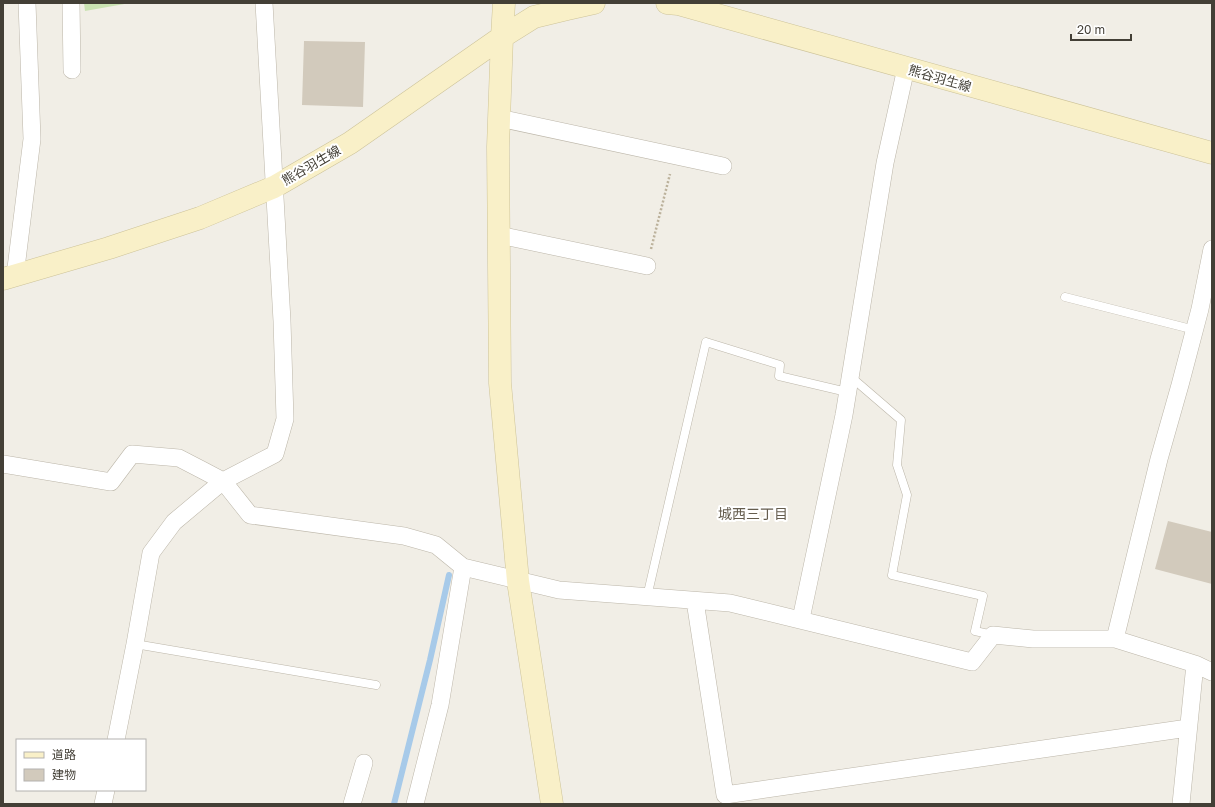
<svg xmlns="http://www.w3.org/2000/svg" width="1215" height="807" viewBox="0 0 1215 807" font-family="'Golos Text','Noto Sans JP',sans-serif">
<rect width="100%" height="100%" fill="#f1eee6"/>
<!-- green -->
<path fill="#cae2b2" d="M84,3h46l-45,8z"/>
<g fill="none" stroke-linecap="round" stroke-linejoin="round">
<!-- stream -->
<path stroke="#a7cae9" stroke-width="6" d="M394,804l36,-144 19,-85"/>
</g>
<!-- building -->
<path fill="#d2cabc" d="M304,41l61,1 -2,65 -61,-2z
M1168,521l44,11v52l-57,-15z"/>
<g fill="none" stroke-linecap="round" stroke-linejoin="round">
<defs>
<path id="lane" d="M1065,297l130,33
M851,377l50,43 -4,45 10,30 -15,80 91,21 -8,35 18,4
M647,597l59,-255 74,23 -1,11 68,16
M135,644l241,41"/>
<path id="street" d="M71,3l1,67
M499,118l224,48
M499,235l148,31
M15,276l17,-137 -5,-136
M3,464l108,18 21,-28 47,4 27,14 17,9 27,34 154,21 32,9 27,22 96,23 171,13 242,59 21,-27 40,4h82l80,25 17,8
M695,601l30,194 463,-67
M801,619l43,-204 41,-252 21,-95
M1115,639l44,-180 21,-74 20,-76 12,-60
M116,740l19,-96 16,-91 23,-31 49,-41 52,-27 10,-35 -3,-98 -18,-318
M103,804l3,-14
M352,804l12,-41
M415,804l25,-99 23,-138
M1181,804l14,-140"/>
<path id="secondary" d="M504,3l-2,34 -4,110 2,236 18,198 34,223
M667,3l11,1 534,149
M3,279l106,-31 91,-30 74,-31 76,-44 152,-106 32,-20 33,-8 27,-6"/>
</defs>
<!-- lane casing -->
<use href="#lane" stroke="#bcb6a9" stroke-width="9"/>
<!-- street casing -->
<use href="#street" stroke="#bcb6a9" stroke-width="18"/>
<!-- secondary casing -->
<use href="#secondary" stroke="#cdc399" stroke-width="23"/>
<!-- path -->
<path stroke="#bcb29c" stroke-width="2.5" stroke-dasharray="2 2" stroke-linecap="butt" d="M651,249l19,-75"/>
<!-- lane -->
<use href="#lane" stroke="#fff" stroke-width="8"/>
<!-- street -->
<use href="#street" stroke="#fff" stroke-width="17"/>
<!-- secondary -->
<use href="#secondary" stroke="#f9f0c8" stroke-width="22"/>
</g>
<g text-anchor="middle" dominant-baseline="central" stroke-width="4" stroke-linejoin="round" paint-order="stroke">
<!-- street labels -->
<g font-size="13" fill="#433f36" stroke="#fff">
<text transform="translate(940 78) rotate(16)">熊谷羽生線</text>
<text transform="translate(311 165) rotate(-30)">熊谷羽生線</text>
</g>
<!-- neighbourhood labels -->
<g font-size="14" fill="#655d4e" stroke="#fff">
<text x="753" y="513">城西三丁目</text>
</g>
</g>
<!-- border -->
<rect width="1215" height="807" fill="none" stroke="#433f36" stroke-width="8"/>
<!-- legend -->
<rect x="16" y="739" width="130" height="52" fill="#ffffff" stroke="#b4b2af"/>
<rect x="24" y="752" width="20" height="6" fill="#f9f0c8" stroke="#b4b2af"/>
<text x="52" y="759" font-size="12" fill="#433f36">道路</text>
<rect x="24" y="769" width="20" height="12" fill="#d2cabc" stroke="#b4b2af"/>
<text x="52" y="779" font-size="12" fill="#433f36">建物</text>
<!-- scale -->
<path d="M1071 34v6h60v-6" fill="none" stroke="#433f36" stroke-width="2"/>
<text x="1077" y="34" font-size="12" fill="#433f36" stroke="#ffffff" stroke-width="3" paint-order="stroke">20 m</text>
</svg>
